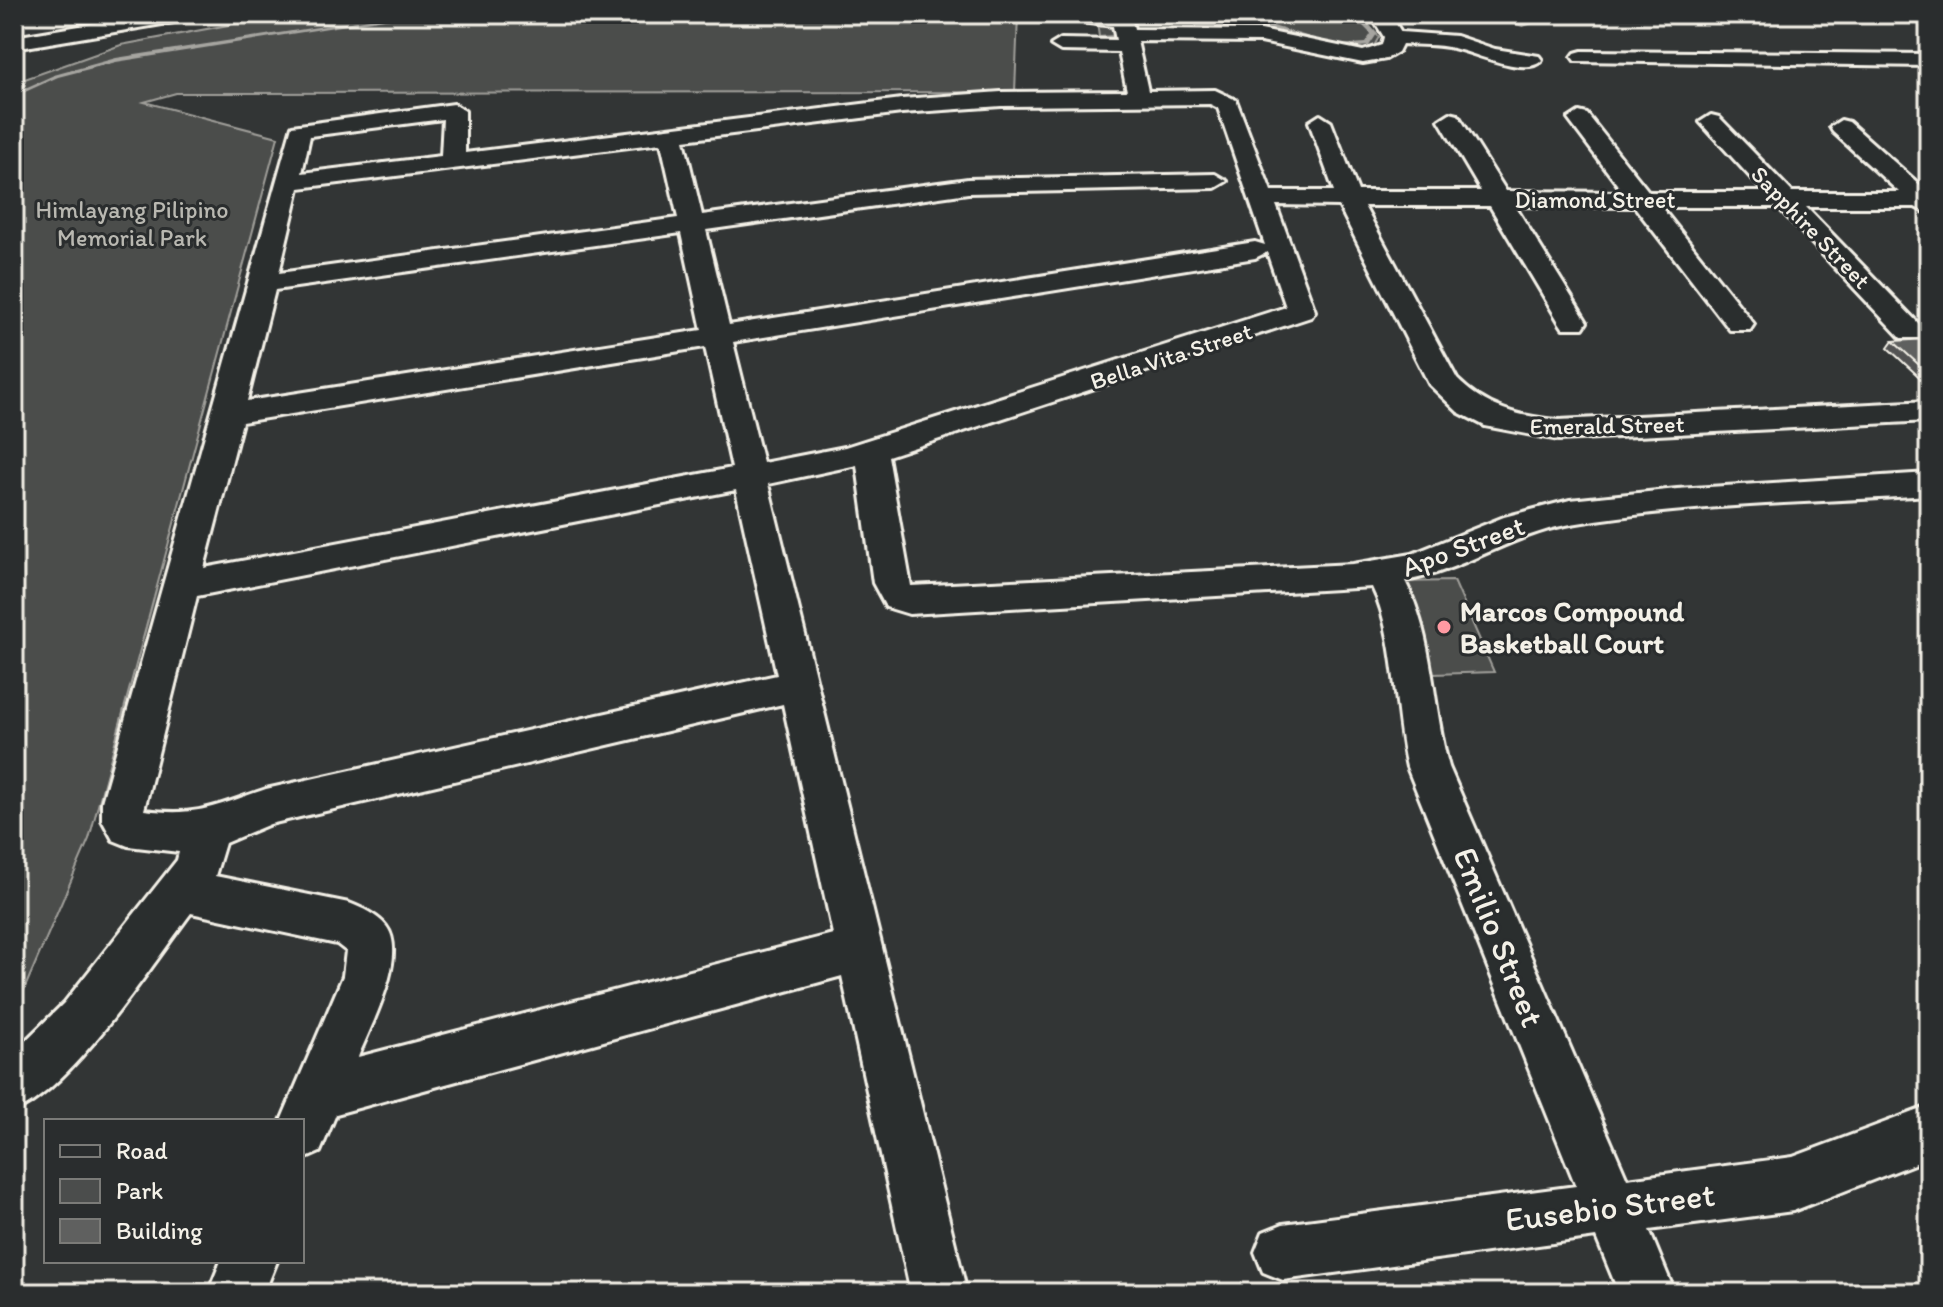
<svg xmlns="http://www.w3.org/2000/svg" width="1943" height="1307" viewBox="0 0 1943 1307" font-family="Itim,sans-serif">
<rect width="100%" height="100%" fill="#323535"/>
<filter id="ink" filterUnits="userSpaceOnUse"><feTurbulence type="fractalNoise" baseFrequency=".0125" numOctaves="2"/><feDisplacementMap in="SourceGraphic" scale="16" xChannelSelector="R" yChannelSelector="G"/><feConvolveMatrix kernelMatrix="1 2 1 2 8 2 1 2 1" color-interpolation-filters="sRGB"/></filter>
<g filter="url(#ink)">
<!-- green -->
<path fill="#4b4d4c" stroke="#a09f9a" stroke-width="2" d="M287,14h750l-19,1 -3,77 -839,1 -32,9 134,35 -189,702 -75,174v-934h11l96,-34z
M1096,14h263l20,23 -5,9 -12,4 -119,-24h-47l-5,5 -92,6z
M1454,581l40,91 -61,2 -36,-92z"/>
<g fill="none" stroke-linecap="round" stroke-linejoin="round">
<!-- stream -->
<path fill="#a6a5a0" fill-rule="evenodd" d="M402,14h14l-300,48 -58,15 -44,20v-4l40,-18 62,-17z
M891,14l63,2 12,-2 -11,6 -61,-4z
M1223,14h9l105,31 28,-2 6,-9 -20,-20h6l20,20 -8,12 -32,3z
M1476,14c16,0 33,10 47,9 14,0 26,-9 40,-9l-40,13z
M1848,14h21c-5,3 -16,3 -21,0z"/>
<defs>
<path id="minor" d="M151,14h45l-10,6 -172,29v-12z
M1136,14l-4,7 2,8 127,1 102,21 19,-6 2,-8 -14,-23h20l11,18 55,4 39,13 44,7 3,4c-15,18 -69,-8 -89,-12 -16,-4 -34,-3 -51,-4l-4,8 -12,7 -23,4 -102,-21 -124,-1 11,50 67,-1 21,10 35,91h63l-25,-69 11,-7 11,7 27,69h123l-42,-71 11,-7 8,2 48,76 117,1 -55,-73 11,-7 8,2 62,78h115l-64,-70 11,-7 8,2 73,75h107l-66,-60 -3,-5 11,-7 8,2 80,71v21l-14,-7h-109l115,119 4,6 -4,6h-20l-123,-131h-117l93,117 -4,6h-20l-95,-123 -120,-1 72,116 -4,6h-20l-4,-6 -69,-116h-126l93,173c29,29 62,38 102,41l370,-19v20l-370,19 -74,-14 -27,-14 -29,-28 -90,-178 -63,-1 39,106 -4,6 -423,139 23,130 442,-22 59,-10 92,-37 66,-17 107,-11 252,-16v22c-119,8 -241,9 -358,29 -59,10 -108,47 -166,57 29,56 27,125 44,186l178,412 166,-22 136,-51v52l-136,53 -144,19 26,63h-56l-23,-56 -313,43 -20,-8 -8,-20 8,-20 20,-8 293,-38 -169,-419c-13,-55 -11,-132 -35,-180l-463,27 -23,-7 -13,-24 -16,-118 -89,19 199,809h-56l-69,-317 -506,138 -16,38 -18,8v-39h-21l62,-145 3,-25 -9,-7 -146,-31c-40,53 -119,175 -177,199v-60l50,-49 113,-143 2,-8 -51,-6 -15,-6 -11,-20v-18l190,-676 162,-22 11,7v42l437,-54 99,-7 126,-1 -8,-39 -58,-1 -10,-6 10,-6 55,1 -3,-14 -40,-5 -9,-7zM1210,104l8,4 47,137 -10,-3 -526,83 -23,-95 262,-37 247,-5 12,-7 -12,-7 -247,5 -266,36 -18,-75 218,-27 99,-7zM443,119l-2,37 -139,17 8,-37zM661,143l17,75 -399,55 20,-85zM681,233l21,97 -455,71 28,-111zM1267,252l19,55 -441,140 -82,16 -30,-121 522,-84zM705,347l27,121 -528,100 38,-146zM736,490l41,185 -511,114c-50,17 -67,28 -122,21l53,-214zM783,704l50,230 -475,123c12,-30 51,-102 28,-131 -9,-11 -24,-18 -37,-23l-134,-27 10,-33 45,-19z
M1582,51l347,3v12l-354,-5 -3,-4 3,-4z
M221,1261h56l-13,32h-56z"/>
</defs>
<!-- minor casing -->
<use href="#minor" stroke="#f4f1e8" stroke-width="6"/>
<!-- minor -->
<use href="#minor" fill="#2a2d2e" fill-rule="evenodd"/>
</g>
<!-- wall -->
<path fill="#525352" stroke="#f4f1e8" stroke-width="2" d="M1929,339v47l-41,-38 5,-7z"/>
<!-- building -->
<path fill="#5f605f" stroke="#f4f1e8" stroke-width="2" d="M1929,339v35l-36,-33z"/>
</g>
<!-- markers -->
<circle fill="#ff9aa2" stroke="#2a2d2e" stroke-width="3" cx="1444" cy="627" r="8"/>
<g text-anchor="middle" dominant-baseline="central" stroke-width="6" stroke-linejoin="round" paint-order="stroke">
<!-- far-street labels -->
<g font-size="24" fill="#f4f1e8" stroke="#2a2d2e">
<text x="1595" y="199">Diamond Street</text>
<text transform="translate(1811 227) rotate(46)">Sapphire Street</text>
<text transform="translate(1171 356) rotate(-18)">Bella Vita Street</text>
<text transform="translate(1607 425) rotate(-1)">Emerald Street</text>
</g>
<!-- far-park labels -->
<g font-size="24" fill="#b9b8b1" stroke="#2a2d2e">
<text x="132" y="209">Himlayang Pilipino<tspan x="132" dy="28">Memorial Park</tspan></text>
</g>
<!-- street labels -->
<g font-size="28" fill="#f4f1e8" stroke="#2a2d2e">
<text transform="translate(1463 546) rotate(-20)">Apo Street</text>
</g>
<!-- poi labels -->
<g font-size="28" font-weight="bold" fill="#f4f1e8" stroke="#2a2d2e" text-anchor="start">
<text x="1460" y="611">Marcos Compound<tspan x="1460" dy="32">Basketball Court</tspan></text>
</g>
<!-- near-street labels -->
<g font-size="34" fill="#f4f1e8" stroke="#2a2d2e">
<text transform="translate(1499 937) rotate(68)">Emilio Street</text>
<text transform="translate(1610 1207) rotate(-7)">Eusebio Street</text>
</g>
</g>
<!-- margin -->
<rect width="1943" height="1307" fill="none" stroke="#2a2d2e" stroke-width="48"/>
<rect x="24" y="24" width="1895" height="1259" fill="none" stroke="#f4f1e8" stroke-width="3" filter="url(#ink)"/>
<!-- legend -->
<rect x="44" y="1119" width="260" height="144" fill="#2a2d2e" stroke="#7b7b78" stroke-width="2"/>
<rect x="60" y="1145" width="40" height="12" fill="#2a2d2e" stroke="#7b7b78" stroke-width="2"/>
<text x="116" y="1159" font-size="24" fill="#f4f1e8">Road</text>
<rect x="60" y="1179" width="40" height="24" fill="#4b4d4c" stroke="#7b7b78" stroke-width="2"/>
<text x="116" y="1199" font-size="24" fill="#f4f1e8">Park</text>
<rect x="60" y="1219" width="40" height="24" fill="#5f605f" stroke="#7b7b78" stroke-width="2"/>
<text x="116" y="1239" font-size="24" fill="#f4f1e8">Building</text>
</svg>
